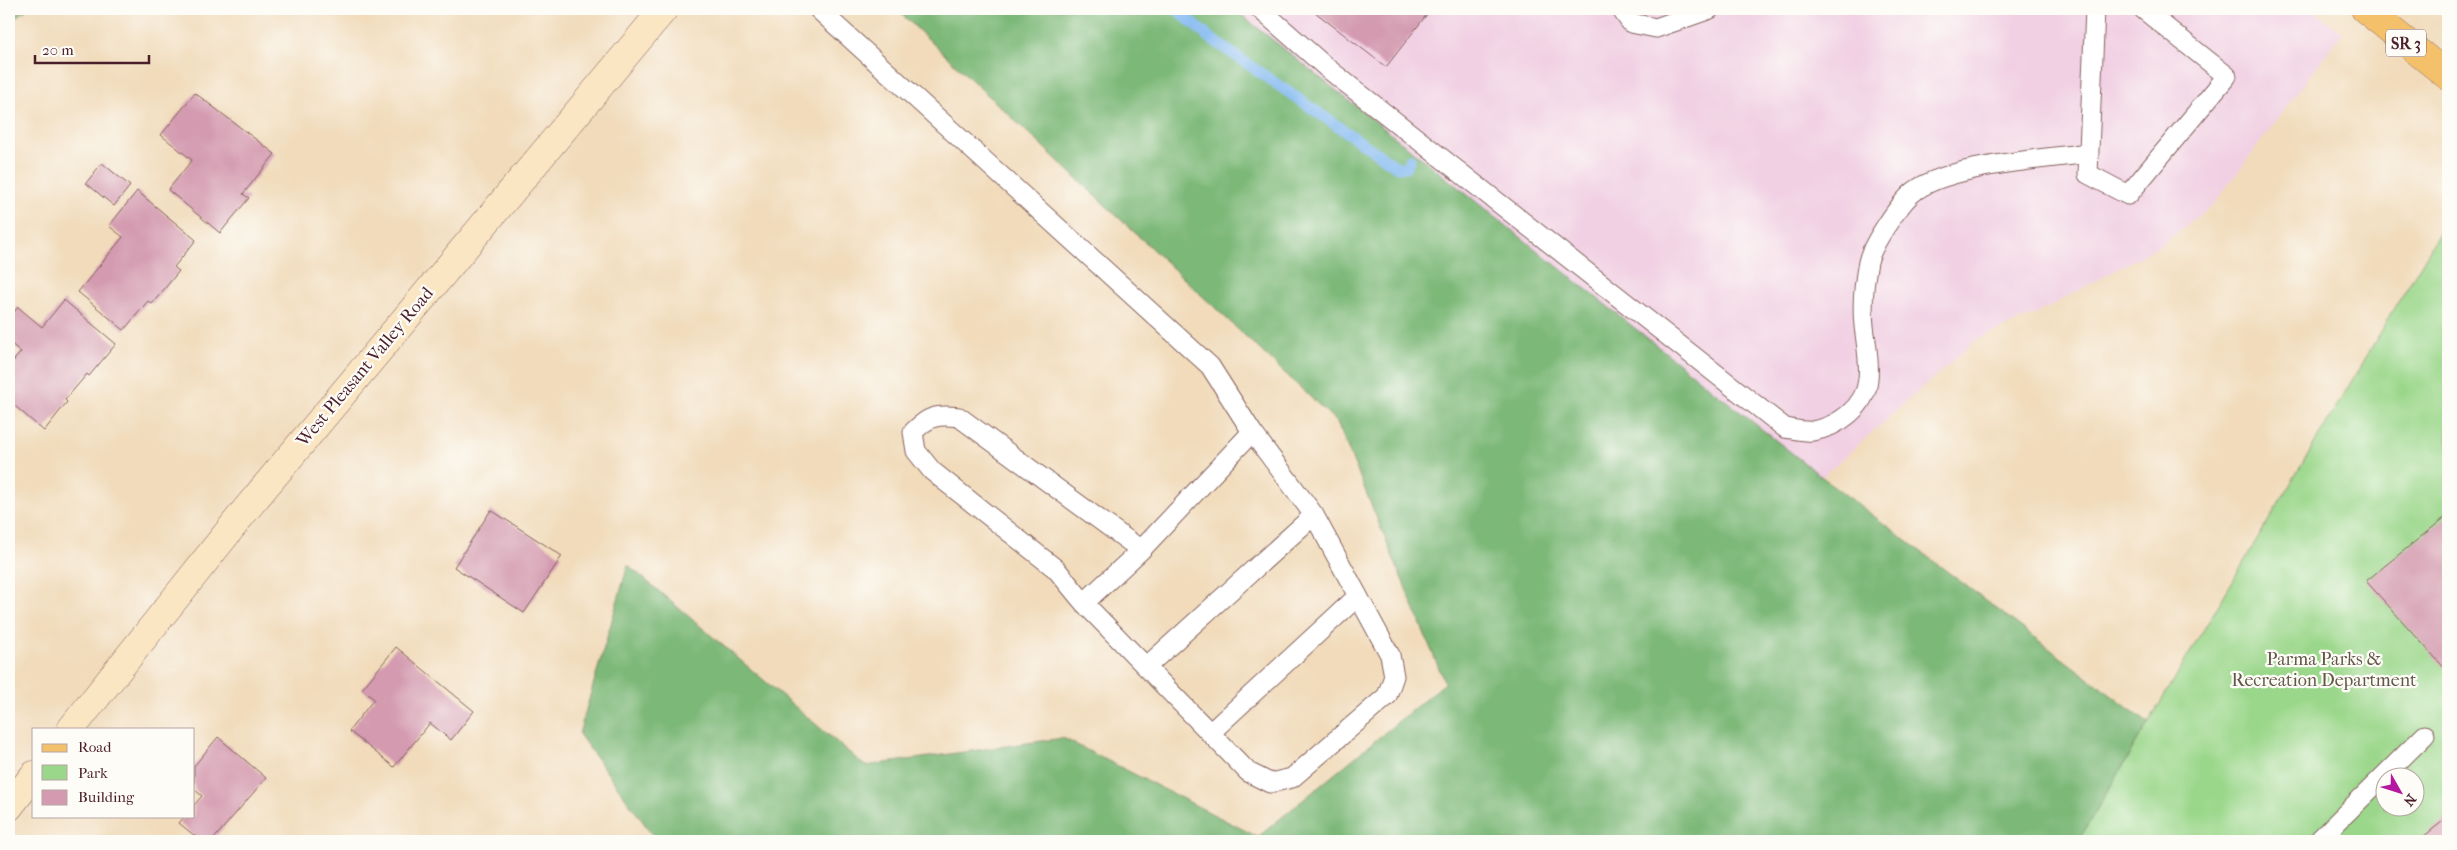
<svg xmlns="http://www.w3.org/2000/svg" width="2457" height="850" viewBox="0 0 2457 850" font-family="'IM FELL French Canon',serif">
<rect width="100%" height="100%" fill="#fdfcf7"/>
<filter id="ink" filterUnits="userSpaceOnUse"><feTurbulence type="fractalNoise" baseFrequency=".02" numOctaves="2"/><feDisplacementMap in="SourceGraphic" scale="10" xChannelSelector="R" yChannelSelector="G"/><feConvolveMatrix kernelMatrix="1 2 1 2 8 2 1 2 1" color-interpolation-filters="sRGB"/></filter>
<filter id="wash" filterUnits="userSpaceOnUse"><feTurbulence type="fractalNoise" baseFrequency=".0096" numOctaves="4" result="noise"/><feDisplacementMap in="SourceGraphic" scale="20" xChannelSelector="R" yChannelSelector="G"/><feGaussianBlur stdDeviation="1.12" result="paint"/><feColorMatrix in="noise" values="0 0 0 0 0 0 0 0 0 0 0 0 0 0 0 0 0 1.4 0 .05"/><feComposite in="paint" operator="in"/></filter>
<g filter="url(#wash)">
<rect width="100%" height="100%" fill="#f1dbbb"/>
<!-- built -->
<path fill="#f1d0e3" d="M1234,9h1078l30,24 -129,172 -54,41 -123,68 -59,25 -155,138z"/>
<!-- green -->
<path fill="#9bd78b" stroke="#727b5b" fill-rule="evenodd" d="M2448,219v622h-370zM2384,778h30v30h-30z"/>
<!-- forest -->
<path fill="#7cb877" stroke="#636c51" d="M9,9h18l-18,14z
M896,9h338l588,468 326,246 -70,118h-1421l-78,-107 49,-169 237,201 198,-28 195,99 187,-154 -108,-261z"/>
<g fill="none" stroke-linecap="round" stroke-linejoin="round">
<!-- stream -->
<path stroke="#84b9f2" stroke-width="11" d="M1176,9l34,29 187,129h9l4,-8"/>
</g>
<g id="blocks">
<!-- building -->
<path fill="#d49bb0" d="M1311,9h120l-45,58z
M195,93l80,61 -32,40 6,4 -29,35 -52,-43 24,-30 -31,-25z
M102,163l28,23 -16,20 -28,-23z
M137,191l59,49 -22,27 5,4 -27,33 -4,-3 -24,29 -46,-38 45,-55 -14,-11z
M64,300l52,44 -27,32 -2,-2 -22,26 2,2 -23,29 -35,-30v-35l12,-14 -12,-10v-24l9,-11 24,20z
M491,510l71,46 -38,57 -70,-46z
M2448,515v157l-82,-91z
M396,647l78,64 -23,29 -21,-17 -36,44 -45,-36 25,-32 -12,-10z
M218,737l48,41 -54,63h-11l-22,-18 6,-7h9v-11l8,-9 -8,-7v-23z
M2448,817v24h-30z"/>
</g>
</g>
<g filter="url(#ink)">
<use href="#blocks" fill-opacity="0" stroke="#84615d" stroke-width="1"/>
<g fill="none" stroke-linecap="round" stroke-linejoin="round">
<defs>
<path id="service" d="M818,9l392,357 42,66 -111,118 -57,53
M1260,9l67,59 458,360c8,1 18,4 27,3 26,-4 54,-24 56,-52 2,-17 -2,-36 -4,-53 -2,-20 0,-44 4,-64 4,-18 29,-54 42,-67 31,-30 135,-36 179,-42
M1621,9l10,14 25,5 54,-19
M2095,9l-7,165 40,21 99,-119 -84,-67
M1141,550l-182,-133c-22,-3 -30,-1 -46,15l3,19 16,20 124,98 28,34 164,169 22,11 22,-5 95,-82 7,-20 -4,-21 -76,-140 -62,-83
M1146,667l168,-152
M1210,733l148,-137
M2318,841l107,-106"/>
<path id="secondary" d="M71,729l177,-222 416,-498
M9,807l25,-32"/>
<path id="primary" d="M2365,9l83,67"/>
</defs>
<!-- service casing -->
<use href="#service" stroke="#84615d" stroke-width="21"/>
<!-- secondary casing -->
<use href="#secondary" stroke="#84615d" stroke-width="29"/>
<!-- primary casing -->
<use href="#primary" stroke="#84615d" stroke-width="29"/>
<!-- service -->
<use href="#service" stroke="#fff" stroke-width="19"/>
<!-- secondary -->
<use href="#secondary" stroke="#fbe6c4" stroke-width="28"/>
<!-- primary -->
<use href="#primary" stroke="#f4c16b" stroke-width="28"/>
</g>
</g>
<g text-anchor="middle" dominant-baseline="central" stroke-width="4.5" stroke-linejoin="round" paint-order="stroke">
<!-- shield labels -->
<rect fill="#fdfcf7" stroke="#806168" stroke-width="1" x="2386" y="29.5" width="40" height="27" rx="4"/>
<g font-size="16" font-weight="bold" fill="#4a1f2b">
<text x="2406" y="43">SR 3</text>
</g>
<!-- street labels -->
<g font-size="18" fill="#4a1f2b" stroke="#fdfcf7">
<text transform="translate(365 367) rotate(-50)">West Pleasant Valley Road</text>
</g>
<!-- park labels -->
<g font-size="18" fill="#625648" stroke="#fdfcf7">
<text x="2324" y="659">Parma Parks &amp;<tspan x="2324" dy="21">Recreation Department</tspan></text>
</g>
</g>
<!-- margin -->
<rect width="2457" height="850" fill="none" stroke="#fdfcf7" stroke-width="30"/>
<!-- legend -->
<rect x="32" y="728" width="162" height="90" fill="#fdfcf7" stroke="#b5a4a5"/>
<rect x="42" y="744" width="25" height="8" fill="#f4c16b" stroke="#b5a4a5"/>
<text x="78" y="752" font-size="15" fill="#4a1f2b">Road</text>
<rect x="42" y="765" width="25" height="15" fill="#9bd78b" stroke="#b5a4a5"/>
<text x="78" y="778" font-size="15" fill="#4a1f2b">Park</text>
<rect x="42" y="790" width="25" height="15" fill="#d49bb0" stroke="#b5a4a5"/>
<text x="78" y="802" font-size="15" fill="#4a1f2b">Building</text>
<!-- north arrow -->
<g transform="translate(2400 792) rotate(129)"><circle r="24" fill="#fdfcf7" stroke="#b5a4a5"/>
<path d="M0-4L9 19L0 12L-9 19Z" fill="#b5179e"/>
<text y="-8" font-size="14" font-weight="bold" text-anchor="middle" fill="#4a1f2b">N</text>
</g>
<!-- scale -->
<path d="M35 55v8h114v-8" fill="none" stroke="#4a1f2b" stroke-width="2.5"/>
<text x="42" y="55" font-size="15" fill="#4a1f2b" stroke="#fdfcf7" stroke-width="4" paint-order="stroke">20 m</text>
</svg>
